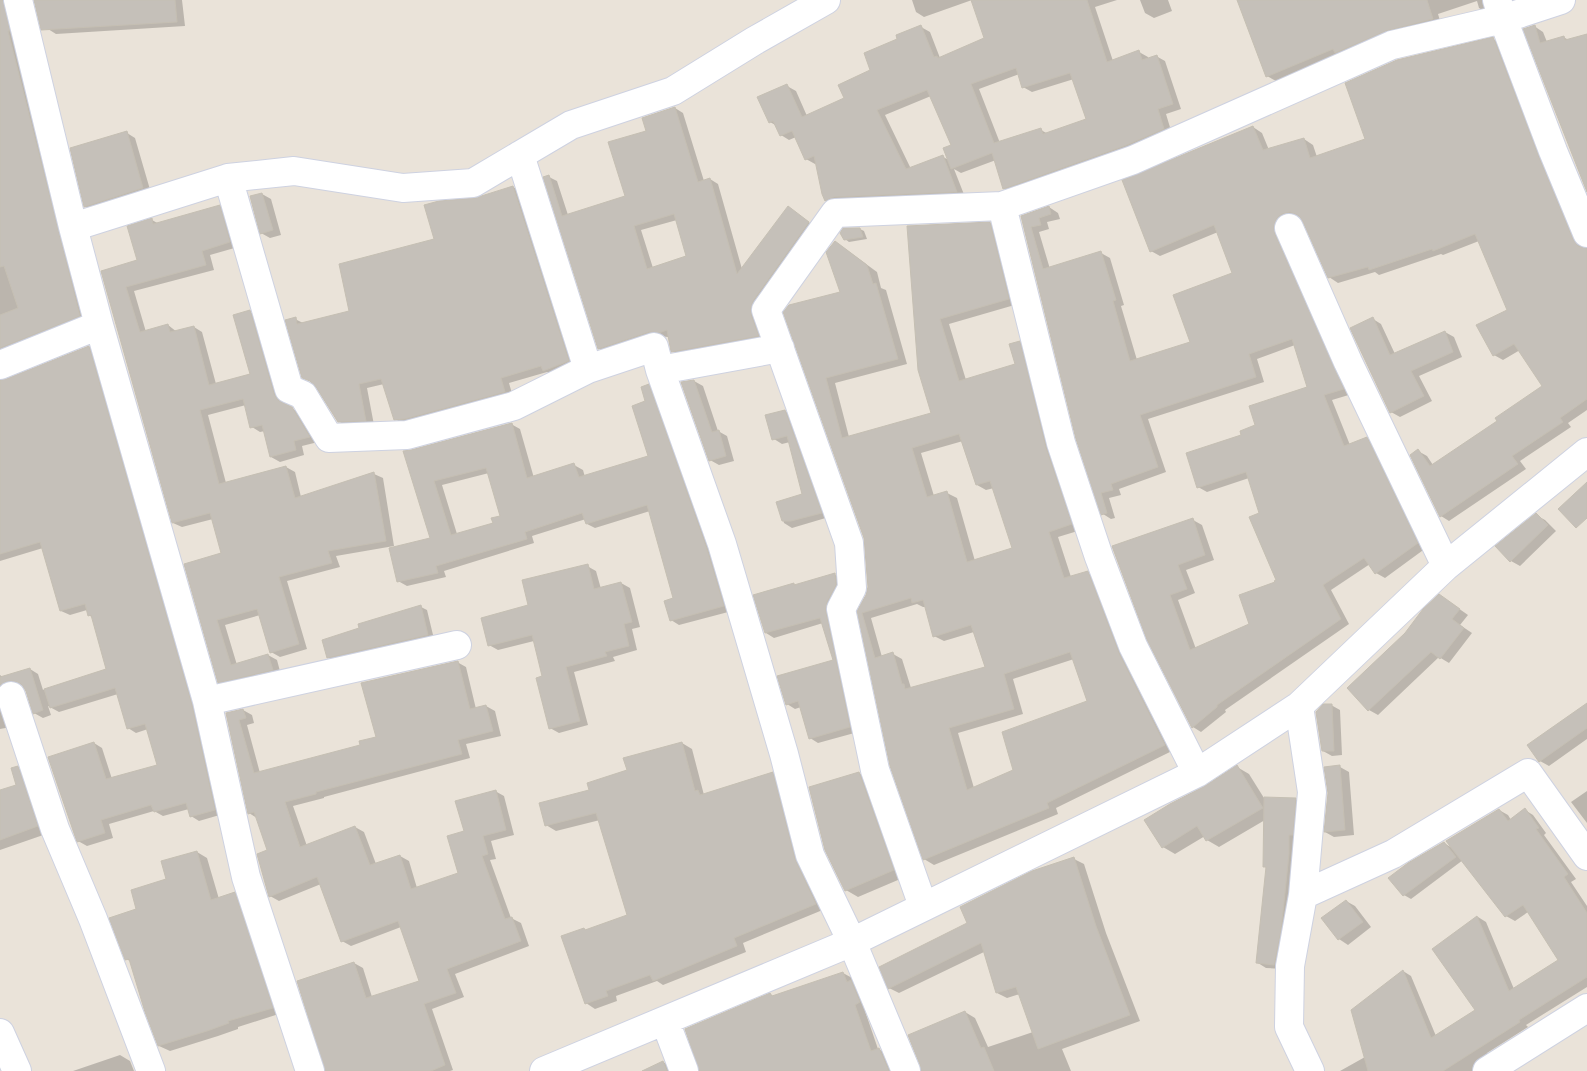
<svg xmlns="http://www.w3.org/2000/svg" width="1587" height="1071" viewBox="0 0 1587 1071" font-family="Signika,sans-serif">
<rect width="100%" height="100%" fill="#eae3d9"/>
<!-- shadow -->
<path fill="#0003" fill-rule="evenodd" d="M0,0h10l78,320 -88,37z
M55,0h127l3,26 -129,8 -8,-5z
M912,0h205l-22,7 18,54 26,-9 9,5v2l8,-3 9,5 16,48 -15,5 6,20 -159,59 -9,-5 -8,-28 -35,13 -7,-4 11,28 -130,8 -9,-5 -9,-37 -2,1 -9,-5 -10,-22 -7,3 -8,-5 -4,-9 -7,-4 17,-36 9,5 11,25 38,-17 54,-59 22,-13 9,5 10,26 46,-19 -14,-39 -48,17 -8,-5zM1019,74l4,13 9,5 42,-13 14,41 -40,14 -7,-4 -41,13 -21,-54zM931,96l21,49 -3,15 -6,-3 -32,12 -26,-54z
M1140,0h28l4,11 -18,7 -9,-5z
M1238,0h253l-3,13 -9,-5 -2,-7 -39,13 3,10 -102,30 -63,27 -9,-5z
M1534,26l9,6 4,10 16,-5 6,3 18,-3v152z
M1493,39l9,5 45,119 34,82 4,5 2,-1v161l-19,13 3,4 -51,34 6,8 -77,52 -8,-5 -23,-65 9,5 6,9 66,-44 44,-35 -23,-36 -17,10 -9,-5 15,-44 -30,-70 -36,14 -2,-1 -62,21 -4,-3 -37,11 -9,-6 -25,-56 -4,-4 -9,1 61,176 -20,6 18,45 17,-7 8,5 51,105 -41,30 -9,-5 -6,-9 -39,26 18,34 -124,86 1,2 -25,20 -8,-5 -45,-88 45,-119 9,5 12,35 -28,10 9,23 -17,7 18,49 54,-24 28,-45 -17,-66 -12,-36 -42,14 -9,-5 45,-51 66,-48 -14,-43 -38,14 7,23 -116,37 18,53 -47,17 2,6 -12,3 6,20 -4,1 -8,-5 -81,-297 27,-10 9,6 2,6 -13,3 2,7 -10,3 11,37 51,-16 9,5 14,47 -3,1 16,54 54,-17 43,-69 -16,-42 -58,24 -9,-5 102,-124 9,6 7,17 35,-11 9,6 4,12 49,-17z
M675,108l8,5 21,68 6,-2 8,5 24,85 54,-56 21,15 -51,112 -85,16 -8,-5 -5,-14 -10,-1 -51,17 -8,-5 -50,-171 8,4 11,34 58,-18 21,-65zM677,220l11,37 -35,11 -12,-38z
M127,133l8,5 16,55 -57,18 -9,-5z
M513,187l9,5 55,174 -24,9 -6,-3 -38,11 4,14 -109,27 -9,-5 -11,-35 -17,4 7,37 -27,1 -9,-5 -25,-39 -18,-63 8,4 48,-11 85,-72 39,-40z
M262,194l9,5 10,36 -11,3 -9,-5z
M219,206l9,5 10,36 -28,8 4,15 -80,21 12,41 22,-7 9,7 17,-5 8,5 14,52 35,-10 -1,-62 8,4 24,84 4,5 15,9 17,28 -16,4 2,9 -24,7 -9,-5 -6,-26 -5,1 -8,-5 -6,-22 -38,10 18,68 60,-16 9,5 6,25 73,-23 9,4 11,68 -58,10 4,11 -53,14 20,68 -27,8 -9,-5 -11,-37 -35,10 12,40 31,-10 9,5 4,15 -53,12 -9,-5 -34,-117 37,-12 -9,-34 -31,8 -9,-4 -71,-252 36,-10 14,-41 7,4z
M990,223l9,6 19,75 -69,20 17,56 51,-15 2,-23 10,6 52,182 -23,7 13,40 17,-4 9,5 77,172 -118,58 2,6 -124,51 -10,-6 -65,-248 8,-15 2,-8 -4,-50 -80,-225 56,-20 -6,-51 9,6 33,24 4,16 5,2 21,74 -72,19 14,54 84,-23 -24,-187zM963,441l14,44 9,5 8,-2 19,61 -38,12 -18,-63 -10,-5 -13,3 -13,-43zM917,604l6,3h3l8,29 10,5 30,-9 12,36 -75,20 -9,-29 -9,-5 -11,3 -11,-39zM1074,659l14,42 -74,70 -40,17 -16,-55 65,-19 -10,-35z
M860,229l4,2 3,8 -18,3 -4,-3z
M1373,319l8,5 14,30 50,-22 9,5 8,20 -43,19 13,25 -32,16 -9,-5z
M89,347l8,5 103,358 23,104 -24,7 -8,-5 -2,-7 -26,7 -9,-5 -45,13 4,14 -26,8 -9,-5 16,-98 8,5 10,31 46,-13 -10,-37 -12,4 -8,-5 -10,-34 -59,18 -11,-6 3,9 -8,3 -9,-5 -7,-22 -4,-6h-8l-4,42 -11,2v-54l4,3 26,-9 8,5 5,16 65,-20 -15,-52 -4,-3 -2,-5 -17,5 -9,-4 -18,-63 -43,13v-179z
M694,381l9,5 15,45 9,5 7,25 -15,4 -9,-5z
M648,386l9,5 75,220 -53,14 -8,-5 3,-21 -24,-88 -55,17 -8,-4 -1,-5 -54,17 2,7 -90,28 2,6 -39,9 -9,-5 34,-42 -27,-87 106,-28 9,5 14,49 40,-13 9,5 2,7 64,-20 -2,-55zM489,473l13,43 -8,7 -37,11 -15,-49z
M785,411l8,5 36,101 -37,11 -8,-5 -6,-20 26,-8 -14,-53 -8,2 -8,-5z
M1536,515l9,5 11,11 -36,35 -9,-5z
M587,566l9,5 5,18 20,-6 9,5 10,39 -8,2 5,21 -24,7 2,4 -41,11 14,53 -29,8 -9,-5 -6,-51 -10,-36 -36,9 -9,-5 41,-39z
M835,575l9,4 14,153 -40,11 -8,-5 -9,-31 -6,2 -8,-5 47,-43 -11,-38 -49,15 -8,-5 28,-49 2,2z
M1448,601l20,14 -8,10 12,8 -23,30 -10,-6 -61,58 -9,-5z
M421,607l6,3 7,29 -99,22 -7,-4z
M457,662l9,5 10,42 10,-3 9,5 6,25 -35,8 4,14 -146,39v1l-31,8 14,40 48,-19 9,5 12,32 24,-8 9,5 8,27 42,-14 6,-42 30,-41 9,5 10,39 -23,6 5,18 -6,1 21,58 10,5 8,23 -74,28 9,23 -32,12 21,61 -3,1h-124l28,-108 9,5 9,29 49,-15 -20,-55 -50,19 -9,-5 -21,-57 -42,17 -9,-5 -2,-45 -11,-33 -8,-5 -22,-99 16,-4 9,5 2,8 -7,2 13,48 101,-27 16,-9z
M1331,705l9,5 2,45 -10,1 -9,-5z
M1587,705v34l-38,27 -9,-5z
M682,743l10,6 12,46 68,-22 10,6 43,130 -82,34 3,9 -83,33 -6,-4 -41,15 1,5 -22,8 -9,-6 -2,-74 3,2 42,-15 -29,-96 -44,11 -10,-6 45,-34z
M1237,767l12,7 15,24 31,1 9,5 -21,165 -17,-1 -8,-5 9,-95 -2,-1v-47l-46,27 -12,-7 -2,-4 -30,18 -12,-7 -17,-27 60,-33z
M1340,767l9,5 5,63 -20,2 -9,-5z
M18,768l12,6 19,59 -49,17v-58l18,-7z
M859,773l12,7 34,97 -47,20 -12,-7z
M1587,791v32l-16,-21z
M1499,810l9,5 3,5 14,-10 8,5 13,18 -2,2 32,44 -5,3 16,24v81l-61,38 2,2 -41,26 4,7 -10,11h-141l25,-14 38,-86 8,5 25,60 41,-25 1,-94 8,5 28,67 46,-29 -32,-48 -13,9 -9,-5 -43,-56 -52,39 -7,-4 -14,-16 54,-36 10,6z
M197,852l10,6 12,41 15,-5 11,6 37,113 -44,14v2l-20,7 -48,15 -11,-5 -29,-85 -4,-2 12,-49z
M1074,859l10,5 22,69 34,88 -78,28 9,22h-148l42,-59 10,6 13,29 45,-15 -13,-38 -13,4 -10,-5 -13,-41 -85,41 -10,-5 79,-64z
M1346,901l9,5 16,21 -23,18 -9,-6 -16,-21z
M843,973l11,6 17,30 -6,2 13,38 12,6 7,16h-197l70,-77 4,3z
M120,1055l10,6 4,10h-61z
M663,1062l9,5 2,4h-29z"/>
<!-- building -->
<path fill="#c5c0b9" stroke="#c5bfb3" fill-rule="evenodd" d="M0,0h3l7,31h-2l72,285 -80,32v-33l18,-7 -14,-42 -4,1z
M34,0h141l2,22 -136,8z
M971,0h116l20,62 32,-12 3,10 15,-5 16,49 -15,5 6,20 -37,16 -124,44 -11,-36 -41,16 -8,-21 8,-3 -24,-55 -50,20 29,59 37,-14 14,37 -123,5 -9,4 -3,-7 -8,-38 -9,4 -13,-29 -12,5 -7,-15 -4,2 -12,-26 30,-13 15,33 42,-19 -6,-13 32,-15 -6,-17 33,-14 -1,-4 25,-10 13,32 3,-1 1,2 46,-20zM1016,68l6,20 48,-15 16,46 -43,15 -2,-6 -47,15 -23,-59z
M1237,0h190l6,19 -47,12 -51,22 -2,-4 -67,28z
M1535,25l5,18 24,-7 1,4 22,-6v158l-64,-163z
M1493,37l46,120 34,82 5,7 9,2v151l-27,19 3,4 -51,34 6,8 -78,53 -30,-62 8,-6 12,17 67,-45 -2,-3 47,-32 -28,-42 -21,12 -17,-31 31,-15 -32,-76 -42,17 -1,-2 -63,21 -1,-3 -40,11 -25,-56 -4,-6 -9,-4 -8,2 -5,4 -3,8 1,8 69,155 -20,6 20,51 23,-9 51,106 -43,31 -11,-16 -41,27 18,34 -124,86v2l-25,21 -45,-88 -35,-94 81,-28 12,37 -27,10 9,24 -17,6 20,55 59,-26 -10,-29 36,-13 -1,-1 2,-1 -27,-63 10,-4 -13,-41 -49,16 -11,-35 55,-18 -1,-4 15,-6 -6,-19 58,-19 -15,-48 -43,15 7,23 -116,38 18,52 -47,17 2,6 -12,3 6,20 -6,2 -25,-76 -55,-223 28,-10 2,8 -12,4 2,7 -10,2 12,42 58,-18 15,49 -3,1 17,60 60,-19 -17,-47 59,-22 -18,-48 -64,27 -28,-72 131,-54 10,24 41,-12 6,20 55,-19 -20,-56 52,-23z
M675,107l23,75 12,-4 27,96 51,-68 21,16 -56,79 -2,7v7l8,21 -88,16 -4,-22 -8,3 -10,-1 -51,17 -55,-172 6,-2 13,41 63,-20 -17,-54 38,-11 -4,-13zM674,214l12,42 -39,13 -13,-43z
M127,131l16,57 -59,19 -14,-59z
M513,186l56,175 -26,10 -2,-5 -40,12 4,14 -100,27 -11,1 -13,-41 -22,5 7,37 -28,1 -22,-35 -6,-6 -8,-3 -17,-58 11,-3 1,7 52,-13 -10,-47 95,-25 -10,-34 15,-4 36,-3z
M262,193l11,37 -13,4 -10,-38z
M220,205l10,37 -28,9 4,14 -80,22 14,45 28,-8 2,8 24,-6 15,59 41,-11 -17,-59 17,-5 24,84 4,6 14,7 18,30 -16,4 2,9 -26,7 -8,-32 -12,3 -7,-29 -43,11 19,74 67,-18 9,32 79,-26 12,69 -58,10 4,12 -53,14 20,67 -29,9 -13,-44 -40,11 14,45 37,-11 5,16 -55,13 -34,-119 37,-11 -11,-40 -38,10 -71,-252 36,-11 -10,-34 25,-8 1,6z
M990,222l19,77 -69,20 19,62 56,-17 -6,-20 11,-3 26,107 26,76 -23,8 15,46 24,-7 31,82 46,92 -118,58 2,5 -126,52 -33,-94 -33,-155 9,-16 2,-8 -4,-49 -81,-226 6,-7 51,-13 -14,-40 9,-11 32,24 6,19 3,-1 22,76 -72,19 16,60 89,-25 -13,-43 -11,-144zM959,434l17,51 14,-4 22,67 -45,14 -20,-71 -20,6 -15,-49zM911,598l1,5 11,-3 10,37 38,-12 14,42 -80,22 -1,-5h-2l-9,-32 -18,6 -13,-45zM1070,652l17,49 -85,31 11,38 -46,20 -18,-62 65,-19 -10,-35z
M843,228h17l3,9 -19,3 -4,-7z
M1373,317l17,38 55,-24 8,21 -42,19 13,25 -34,17 -40,-85z
M89,346l103,359 23,105 -25,7 -4,-14 -32,9 -3,-7 -50,15 4,13 -28,9 -29,-85 46,-15 12,37 51,-14 -12,-41 -18,5 -12,-41 -65,20 -6,-19 62,-20 -15,-54 -3,1 -3,-12 -25,7 -20,-69 -40,12v-174l6,-1z
M694,380l18,52 7,-2 7,26 -17,5 -28,-79z
M649,384l58,165 17,57 -54,15 -6,-20 9,-3 -26,-93 -61,19 -4,-11 -57,19 2,7 -91,27 2,7 -41,9 -8,-34 41,-10 -27,-87 8,-1 101,-27 15,55 47,-15 5,14 69,-21 -16,-50 13,-5 -4,-14zM486,468l14,48 -9,2 2,5 -42,12 -17,-54z
M785,410l37,103 -31,8h-9l-6,-19 26,-8 -15,-58 -15,4 -7,-25z
M1587,482v36l-11,10 -18,-19z
M1536,513l12,12 -38,37 -15,-16z
M588,564l6,25 27,-7 11,40 -8,2 5,22 -24,6 2,4 -41,11 14,54 -31,8 -13,-51 6,-2 -10,-41 -44,11 -7,-28 47,-13 -6,-25z
M835,573l1,12 -9,17 -1,10 24,115 -41,12 -11,-38 -12,4 -9,-29 56,-16 -13,-42 -55,15 -12,-38 41,-12v2z
M1439,594l21,15 -8,10 12,9 -24,31 -9,-7 -63,59 -21,-23 58,-55 18,-24z
M421,605l7,30 -101,23 -5,-18 37,-12 -1,-4z
M458,661l12,48 16,-4 7,26 -35,9 4,14 -146,38v2l-31,8 15,45 55,-21 15,39 30,-10 11,34 47,-16 -11,-37 17,-5 -9,-30 41,-11 10,40 -23,6 5,18 -6,2 23,63 7,-2 9,24 -74,28 9,24 -32,11 21,61 -14,6h-106l-28,-90 57,-19 12,36 53,-17 -21,-60 -57,21 -24,-65 -48,20 -12,-43 10,-4 -13,-38 -6,2 -22,-101 17,-4 3,9 -7,2 15,53 106,-28 -1,-4 17,-4 -15,-54z
M30,668l13,42 -10,4 -7,-23 -5,-7 -7,-3h-7l-7,4v-8z
M1587,703v25l-48,34 -12,-17z
M1323,704h9l2,47h-12l-6,-39z
M682,742l13,49 3,-1 2,5 73,-23 22,87 21,45 -82,34 3,8 -84,35 -3,-6 -44,16 2,5 -23,8 -24,-68 23,-8 1,2 42,-15 -31,-102 -51,13 -6,-23 50,-13 -2,-7 40,-13 -4,-12z
M1237,765l26,43 -57,33 -9,-15 -35,22 -18,-28 26,-16 35,-18z
M1340,765l5,65 -21,2 4,-39 -4,-26z
M18,766l20,60 -38,14v-50l16,-5 -5,-17z
M859,772l35,98 -49,21 -20,-41 -16,-63z
M1264,797l32,1 -3,37h-4v19l-8,77 -7,34 -18,-2 10,-96h-3z
M1525,808l14,20 -3,1 32,45 -4,3 23,36v64l-68,43 1,2 -77,49h-75l-17,-61 52,-40 28,68 44,-28 -43,-61 45,-33 32,75 49,-31 -35,-55 -18,12 -59,-76 53,-32 9,12z
M1444,842l12,15 -53,39 -15,-18 20,-15z
M197,851l14,49 24,-8 38,116 -45,13 1,2 -22,8 -49,15 -13,-34 -16,-53 -4,1 -16,-42 27,-9 -5,-19 35,-11 -5,-18z
M1074,857l22,69 34,89 -92,34 -22,-62 -20,6 -15,-50 -93,46 -9,-22 88,-44 -7,-16 72,-36z
M1346,900l17,22 -25,18 -17,-22z
M843,972l4,10 4,-2 9,22 -5,3 16,46 8,-3 10,23h-190l-14,-42 85,-36 2,3z
M965,1011l16,37 3,-1 10,24h-73l-1,-6 -12,-30z
M663,1061l4,10h-25z"/>
<g fill="none" stroke-linecap="round" stroke-linejoin="round">
<defs>
<path id="minor" d="M18,0l55,227 26,98 108,376 39,176 64,194
M1497,0l6,19 50,132 34,82
M520,155l68,214
M228,178l61,211 14,6 26,43 78,-3 107,-29 74,-37 66,-22 6,23 62,174 62,210 26,101 42,87 54,129
M1002,206l59,237 38,114 34,89 64,127
M73,227l155,-49 66,-7 109,17 70,-5 98,-58 102,-34 81,-50 72,-41
M1289,228l59,134 98,204
M0,365l99,-40
M660,370l120,-22
M11,696l44,133 38,90 58,152
M207,701l250,-56
M1299,706l13,86 -9,103 -13,71 -1,61 21,44
M1303,895l90,-41 135,-81 59,83
M923,906l-48,-136 -34,-161 11,-21 -3,-45 -83,-233 69,-97 167,-7 131,-46 259,-115 111,-26 58,-19
M665,1021l19,50
M0,1033l17,38
M544,1071l308,-129 345,-169 102,-67 147,-140 141,-114
M1487,1071l100,-63"/>
</defs>
<!-- minor casing -->
<use href="#minor" stroke="#ced2e1" stroke-width="30"/>
<!-- minor -->
<use href="#minor" stroke="#fff" stroke-width="28"/>
</g>
</svg>
